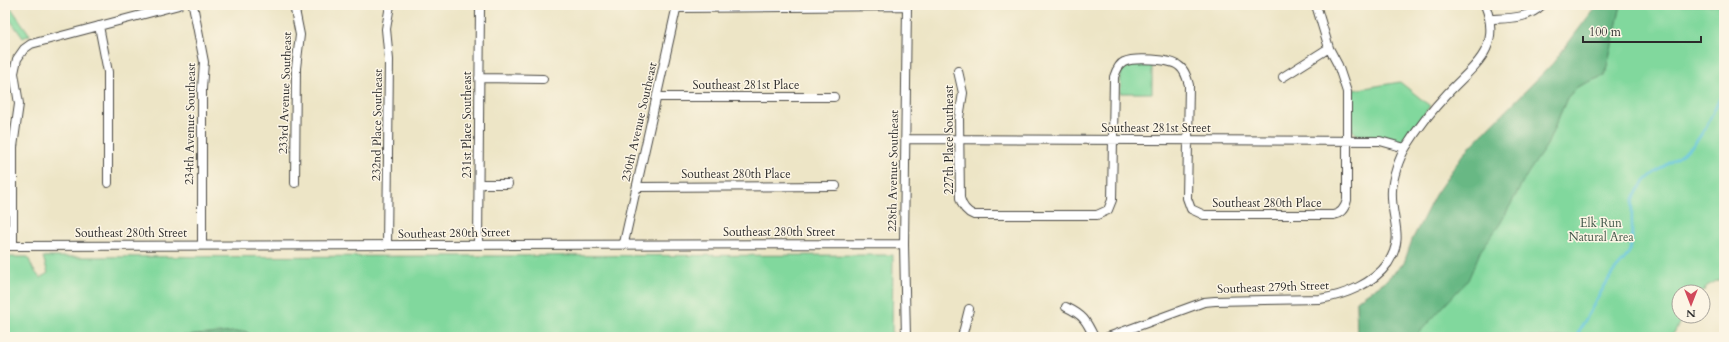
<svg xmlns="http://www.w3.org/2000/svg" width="1729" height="342" viewBox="0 0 1729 342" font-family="Cardo,serif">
<rect width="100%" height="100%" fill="#fcf5e5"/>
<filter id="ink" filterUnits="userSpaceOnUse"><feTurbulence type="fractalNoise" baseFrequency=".025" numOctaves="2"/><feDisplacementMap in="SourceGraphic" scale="8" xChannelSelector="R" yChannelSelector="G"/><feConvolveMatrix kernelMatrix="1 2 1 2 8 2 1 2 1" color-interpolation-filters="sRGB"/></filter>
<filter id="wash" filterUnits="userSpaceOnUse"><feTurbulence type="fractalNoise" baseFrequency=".012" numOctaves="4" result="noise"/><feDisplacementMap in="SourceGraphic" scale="16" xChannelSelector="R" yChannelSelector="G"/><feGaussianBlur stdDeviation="0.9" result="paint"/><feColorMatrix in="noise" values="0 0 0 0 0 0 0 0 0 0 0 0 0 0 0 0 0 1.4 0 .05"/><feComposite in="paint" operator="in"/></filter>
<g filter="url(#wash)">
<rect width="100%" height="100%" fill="#ede5c6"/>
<!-- green -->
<path fill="#81d89d" stroke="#568264" d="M5,5h4l21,30 -7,3 -18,-25z
M1621,5h103v272l-17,9 -4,6h-24v24h4l-9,17 -5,4h-395l83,-2 -1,-34 28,-19 170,-154 13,-30 10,-11 28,-12z
M1132,64h20v29h-32l1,-22z
M1400,82l30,24 -23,32 -3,3h-4l-43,-6 -5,-5 -1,-5 2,-35z
M893,255l-1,82h-887v-80h23l5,12 7,9 8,-5 -5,-16z"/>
<!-- forest -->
<path fill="#68b884" stroke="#4a7258" d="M1597,5h24l-16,70 -28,12 -10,11 -20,47 -19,28 -28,51 -19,26 -13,30 -53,57h-63v-2h5l-1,-34 28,-19 20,-19 8,-23 23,-45 28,-41 90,-91z
M245,331l10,6h-85z"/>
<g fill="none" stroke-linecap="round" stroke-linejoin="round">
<!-- stream -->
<path stroke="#61c5df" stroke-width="2.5" d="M1576,337c12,-22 24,-45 38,-66 5,-6 12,-12 15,-19 8,-19 -3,-41 8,-60 13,-23 41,-30 58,-49 14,-16 19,-35 29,-53"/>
</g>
</g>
<g filter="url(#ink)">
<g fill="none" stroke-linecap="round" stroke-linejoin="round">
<defs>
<path id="minor" d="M193,5l11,57 -2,27v156
M294,5l6,30 -4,33 -1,115
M677,8l230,-2
M1491,19c19,-1 37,0 51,-14
M99,26l9,46v111
M958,71l5,22 -4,25 1,80c2,8 6,14 14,17h123l11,-5 4,-10 2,-123c2,-6 5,-13 10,-15 10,-5 47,-3 55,4 6,4 8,12 10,19l-2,113 4,11 13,6h129c8,-1 12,-7 14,-15v-108l-9,-27 -9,-17 -13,-43
M1283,77l46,-29
M479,78l64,1
M657,97h177
M906,139l474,2 25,7
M479,184h29
M637,187l199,-1
M624,243l53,-238
M478,244l2,-239
M5,246l899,-2
M13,246v-99l6,-43 -5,-31 3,-14 7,-10 7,-5 148,-39
M387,246l2,-186 -3,-31 4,-24
M1066,307c17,8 20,13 28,30
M906,337l-2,-93 3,-239
M962,337l7,-28
M1108,337l96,-35 11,-1 105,-2c25,-4 53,-15 68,-36 18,-27 2,-44 4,-73 1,-13 7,-32 14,-43 12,-19 26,-37 41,-53 26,-28 56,-45 38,-89"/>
</defs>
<!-- minor casing -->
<use href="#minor" stroke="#484742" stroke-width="10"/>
<!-- minor -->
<use href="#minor" stroke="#fff" stroke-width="8"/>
</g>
</g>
<g text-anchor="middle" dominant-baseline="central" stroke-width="3" stroke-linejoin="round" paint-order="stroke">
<!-- street labels -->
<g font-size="12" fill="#2b2b2b" stroke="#fcf5e5">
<text x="746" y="85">Southeast 281st Place</text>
<text transform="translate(285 93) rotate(-88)">233rd Avenue Southeast</text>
<text transform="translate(639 122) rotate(-77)">230th Avenue Southeast</text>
<text transform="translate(190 124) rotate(-89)">234th Avenue Southeast</text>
<text transform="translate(377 125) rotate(-89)">232nd Place Southeast</text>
<text transform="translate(467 125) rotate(-90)">231st Place Southeast</text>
<text x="1156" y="128">Southeast 281st Street</text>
<text transform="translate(949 140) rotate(-90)">227th Place Southeast</text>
<text transform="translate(893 171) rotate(-89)">228th Avenue Southeast</text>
<text x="736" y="174">Southeast 280th Place</text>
<text x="1267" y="203">Southeast 280th Place</text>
<text x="779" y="232">Southeast 280th Street</text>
<text x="131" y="233">Southeast 280th Street</text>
<text transform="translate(454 233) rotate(-1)">Southeast 280th Street</text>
<text transform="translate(1273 287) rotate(-2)">Southeast 279th Street</text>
</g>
<!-- park labels -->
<g font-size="12" fill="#405648" stroke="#fcf5e5">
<text x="1601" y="223">Elk Run<tspan x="1601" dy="14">Natural Area</tspan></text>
</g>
</g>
<!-- margin -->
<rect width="1729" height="342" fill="none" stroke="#fcf5e5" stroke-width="20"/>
<!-- north arrow -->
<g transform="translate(1691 304) rotate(180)"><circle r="19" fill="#fcf5e5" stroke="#a8a49b"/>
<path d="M0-3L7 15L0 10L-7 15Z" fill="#d1495b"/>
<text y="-6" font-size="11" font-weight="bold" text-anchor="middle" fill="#2b2b2b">N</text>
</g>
<!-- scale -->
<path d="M1583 36v6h118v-6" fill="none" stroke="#2b2b2b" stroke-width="2"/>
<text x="1589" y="36" font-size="12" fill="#2b2b2b" stroke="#fcf5e5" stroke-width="3" paint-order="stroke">100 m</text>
</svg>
